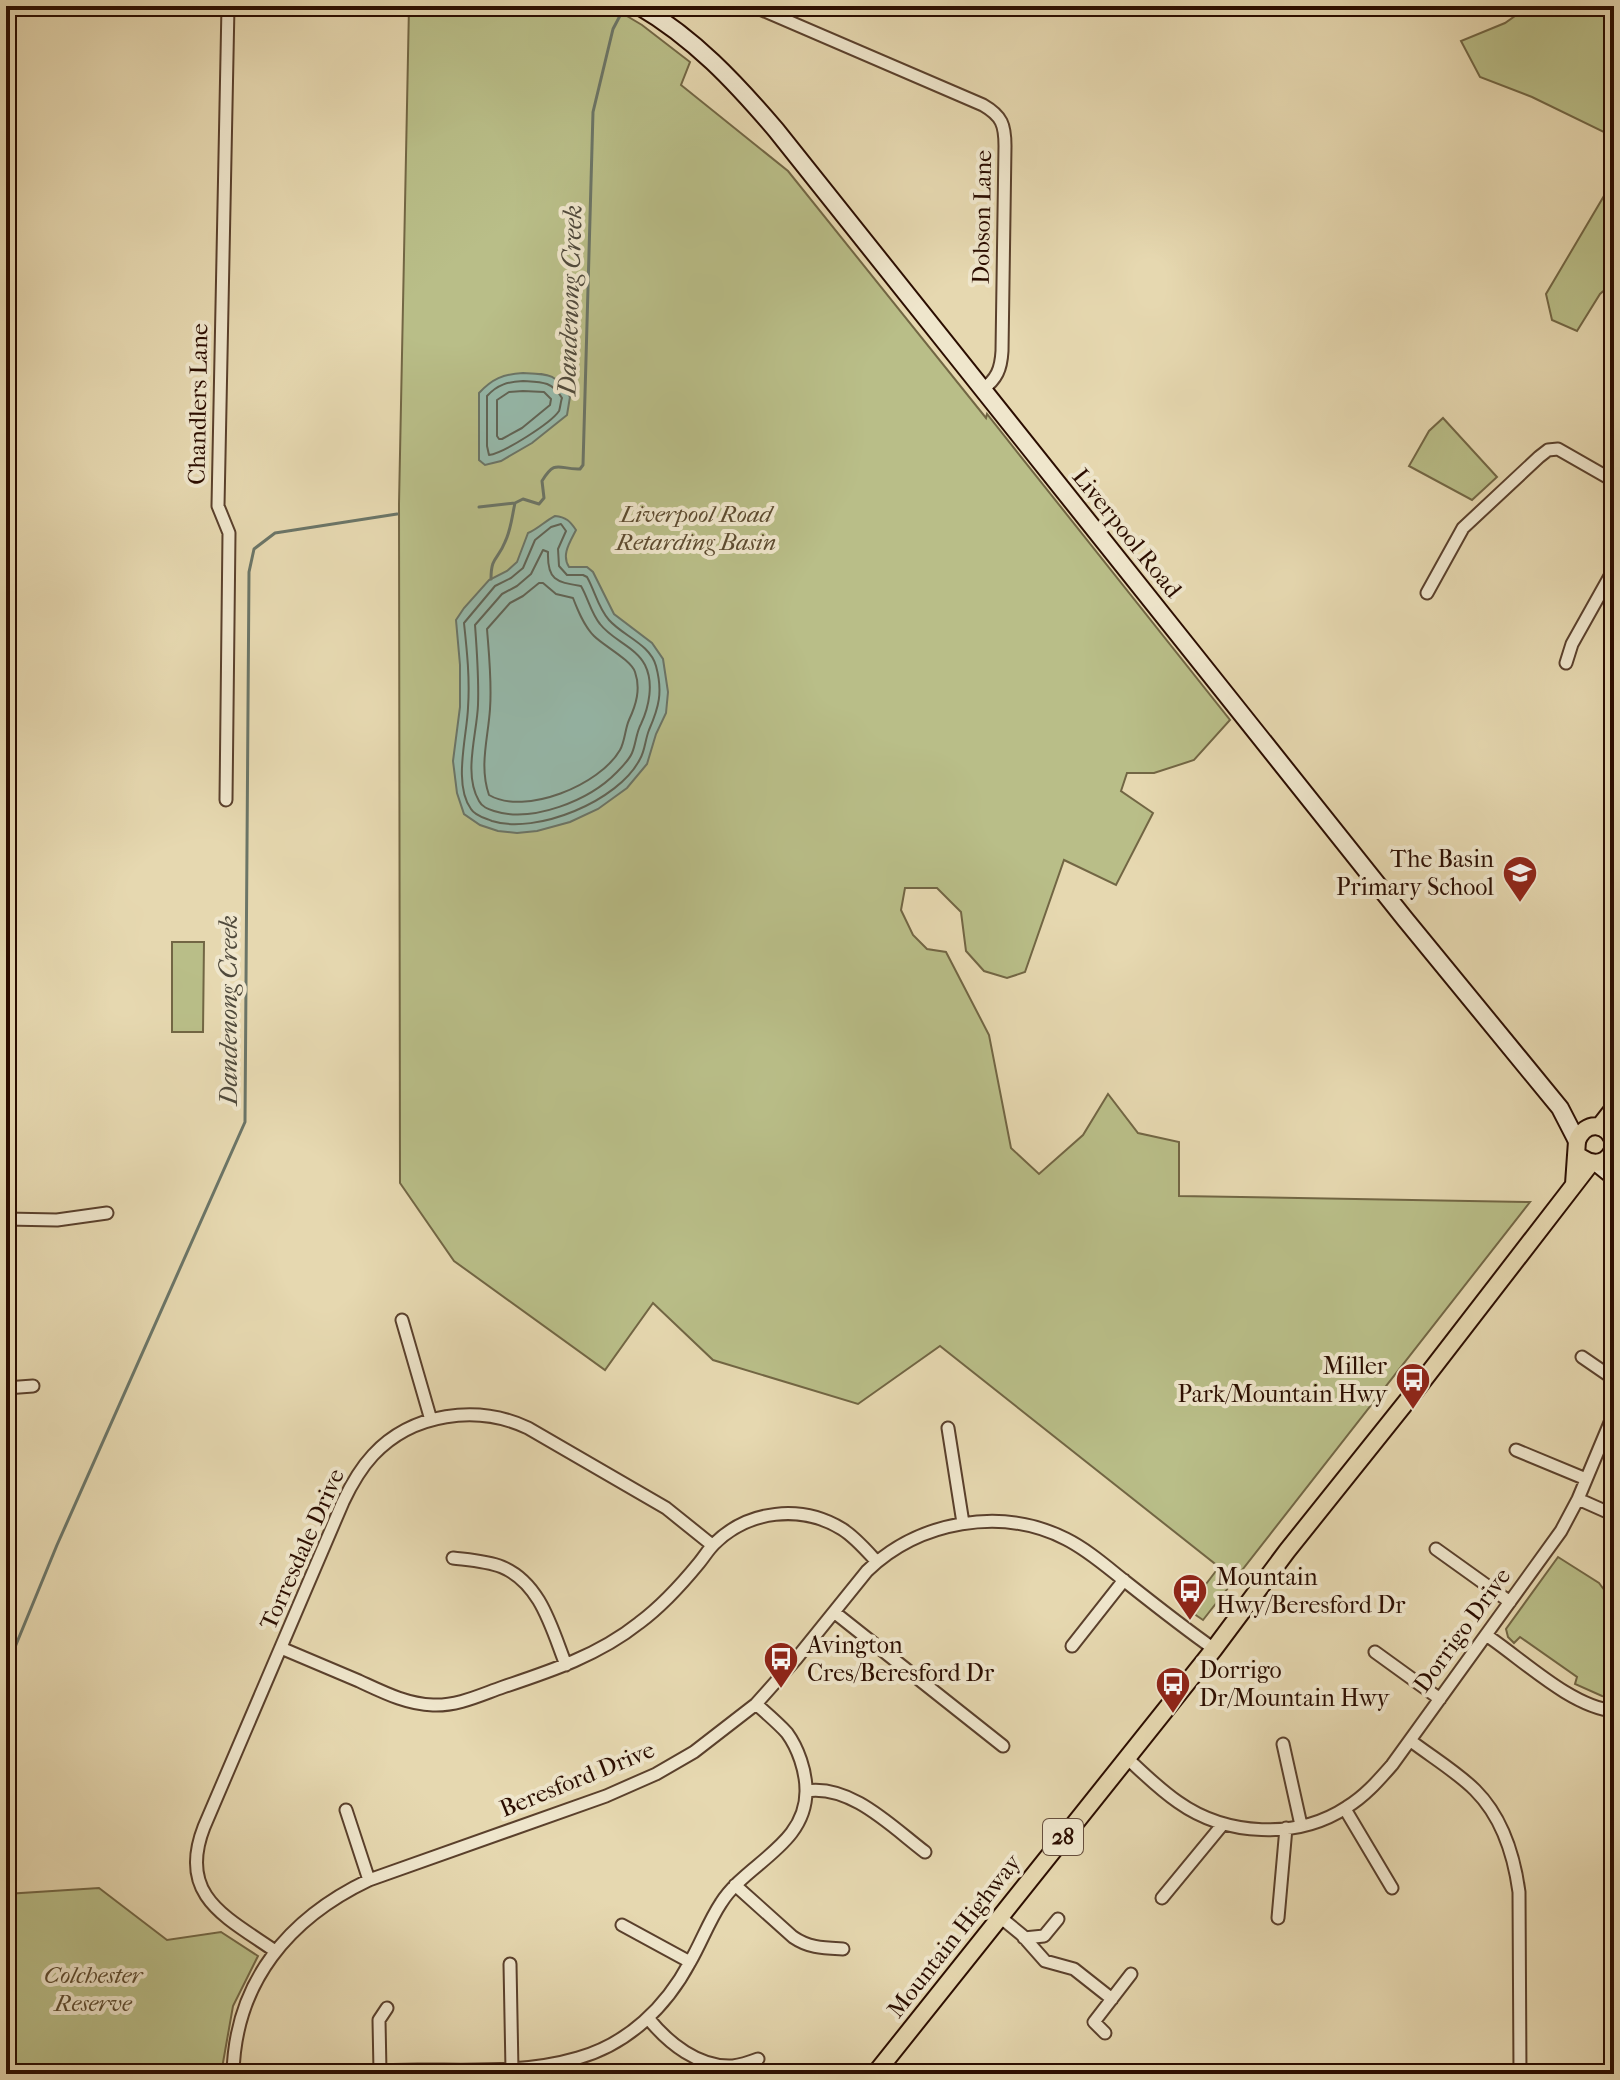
<svg xmlns="http://www.w3.org/2000/svg" width="1620" height="2080" viewBox="0 0 1620 2080" font-family="'IM FELL French Canon',serif">
<rect width="100%" height="100%" fill="#e6d8b0"/>
<filter id="stains"><feTurbulence type="fractalNoise" baseFrequency=".0025" numOctaves="4"/><feColorMatrix values="0 0 0 0 .2 0 0 0 0 .09 0 0 0 0 .02 0 0 0 .5 -.17"/></filter>
<radialGradient id="worn" r=".72"><stop offset=".6" stop-color="#630" stop-opacity="0"/><stop offset="1" stop-color="#630" stop-opacity=".3"/></radialGradient>
<!-- green -->
<path fill="#b9be88" stroke="#726644" stroke-width="2" d="M409,6h201l32,19 48,37 -9,23 107,86 198,247 1,-4 243,306 -36,40 -40,13h-27l-6,18 32,22 -37,72 -52,-25 -39,112 -18,6 -23,-7 -18,-20 -5,-39 -24,-24h-32l-4,22 12,25 14,14 19,3 43,83 22,113 28,26 44,-39 25,-41 30,39 41,9v54l351,6 -327,418 -16,-11 32,-42 -279,-221 -82,58 -145,-44 -60,-57 -48,67 -151,-109 -54,-78 -1,-679z
M1529,6h85v131l-82,-40 -52,-20 -19,-36 44,-18z
M1614,179v103l-14,12 -23,37 -25,-11 -6,-26z
M1443,418l54,59 -25,23 -63,-34 20,-35z
M172,942h32l-1,90h-31z
M1558,1557l41,26 15,20v95l-12,-2 -27,-12 2,-7 -57,-40 -6,6 -6,-6 -2,-8z
M99,1888l68,52 54,-8 37,24 -25,50 -12,68h-215v-180z"/>
<!-- water -->
<path fill="#96baac" stroke="#6b7567" stroke-width="2" d="M523,373c26,1 33,0 47,24l-3,18 -35,28 -31,18 -16,4 -6,-5v-67c13,-14 24,-19 44,-20z
M555,516c11,1 15,5 21,14 -6,12 -15,25 -7,37h18l6,5 21,42 38,29 11,16 5,33 -2,21 -10,21 -9,30 -20,24 -29,21 -28,13 -33,9 -20,2 -19,-2 -18,-6 -16,-11 -7,-21 -4,-32 7,-54v-42l-4,-45 8,-12 25,-28 18,-9 10,-9 11,-29c10,-4 17,-12 27,-17z"/>
<g fill="none" stroke-linecap="round" stroke-linejoin="round">
<!-- shore -->
<path stroke="#606456" stroke-width="2" d="M523,381c18,1 29,0 39,17 -1,2 -2,11 -3,13 -8,12 -55,42 -70,44l-2,-9v-50c11,-12 21,-14 36,-15z
M523,391l21,1 7,7 -1,6 -28,23 -20,11h-3l-2,-3v-36l12,-8z
M561,524l5,7 -8,18 1,17 8,9h16l4,2c8,14 11,31 22,43 14,16 41,24 47,46 7,26 3,41 -7,64 -4,10 -4,21 -9,29 -21,42 -104,76 -148,62 -7,-3 -17,-5 -21,-12 -18,-25 -4,-73 -3,-101 2,-29 -1,-57 -4,-85l31,-37 16,-8 12,-10 12,-28 16,-13z
M543,550l5,2c-1,29 9,30 33,34 7,12 10,27 19,38 12,16 36,23 45,41 9,18 4,42 -4,59 -5,9 -5,20 -9,29 -3,7 -10,14 -15,19 -28,29 -85,51 -123,39 -6,-2 -12,-4 -15,-10 -16,-27 -2,-67 -1,-96 1,-27 -1,-53 -3,-80l27,-31 15,-8 14,-12z
M539,583h4l13,11 17,4c5,13 11,28 21,38 10,10 37,24 41,36 6,17 1,33 -6,48 -4,9 -4,21 -9,30 -20,35 -95,66 -131,45 -10,-29 -1,-56 1,-86 2,-27 -1,-54 -3,-80l23,-26 13,-7z"/>
<!-- stream -->
<path stroke="#6b7567" stroke-width="3" d="M479,507l36,-4 8,-4 16,5 5,-6 -2,-17c14,-23 17,-11 38,-12l3,-4 10,-353 20,-83 10,-19
M491,579c0,-23 7,-19 14,-37 6,-12 7,-26 10,-39
M6,1669l51,-124 188,-423 4,-550 5,-23 21,-16 122,-19"/>
<defs>
<path id="minor" d="M753,6l230,99c19,11 22,20 22,41l-3,205c-1,18 -5,28 -20,39
M1427,593l36,-65 76,-71 9,-7 10,-1 56,32
M1566,663l6,-19 42,-75
M226,800l3,-267 -11,-27 10,-500
M6,1219l51,1 50,-7
M402,1320l29,100
M1582,1357l32,22
M6,1388l27,-2
M948,1428l15,95
M1516,1450l70,29
M1578,1499l36,16
M1436,1549l74,53
M453,1558c16,2 34,3 49,9 39,16 50,63 64,98
M834,1612l169,134
M1486,1635c36,24 85,72 128,76
M1072,1646l52,-66
M281,1648c26,11 52,22 78,33 24,11 47,23 74,24 25,1 47,-10 70,-18 48,-16 96,-32 136,-64 23,-17 42,-38 60,-60 5,-6 9,-13 15,-19 34,-34 87,-40 128,-15 13,8 24,21 35,33
M1375,1652l65,47
M1411,1741c21,16 46,31 64,49 28,28 39,65 44,102l1,182
M1283,1744l18,81
M1126,1757c16,15 33,32 52,45 48,34 119,38 169,5 18,-11 31,-26 45,-42l169,-234 17,-32 36,-86
M806,1791c45,-7 86,36 119,61
M1345,1809l47,79
M346,1810l23,70
M735,1885l58,52c16,11 30,11 50,12
M1162,1898l61,-74
M1000,1917l22,18 23,26 29,8 38,30
M1278,1918l8,-90
M622,1925l68,37
M1024,1938l20,-2 14,-17
M275,1951c-49,-34 -98,-55 -71,-124l139,-325c8,-17 17,-33 30,-47 39,-42 104,-51 155,-27l138,80 46,37
M510,1964l2,106
M648,2018c20,25 51,50 85,48 8,-1 17,-4 25,-7
M1105,2033l-11,-11 37,-48
M380,2071l-1,-51 8,-12
M233,2072c63,0 125,-1 188,-2 53,0 106,3 157,-12 50,-14 88,-51 112,-96 11,-19 19,-41 31,-59 25,-40 86,-58 85,-113 0,-19 -8,-42 -19,-57 -9,-10 -21,-20 -31,-29
M233,2074c2,-92 56,-156 136,-194l237,-84 50,-22 38,-22 62,-48 40,-45 71,-88c52,-50 134,-65 199,-32 22,11 41,28 60,43 29,23 58,46 88,67"/>
<path id="secondary" d="M639,6c55,32 96,76 137,124l629,789 155,189 17,33
M1598,1164l16,13"/>
<path id="primary" d="M1600,1126l14,-18
M1582,1158c13,9 26,5 32,-10
M1574,1184l3,-43c8,-21 31,-19 37,2
M875,2074l339,-425 73,-98 128,-160 176,-228"/>
</defs>
<!-- minor casing -->
<use href="#minor" stroke="#5a402c" stroke-width="15"/>
<!-- secondary casing -->
<use href="#secondary" stroke="#2b0d00" stroke-width="20"/>
<!-- primary casing -->
<use href="#primary" stroke="#2b0d00" stroke-width="20"/>
<!-- minor -->
<use href="#minor" stroke="#efe6cc" stroke-width="11"/>
<!-- secondary -->
<use href="#secondary" stroke="#efe6cc" stroke-width="16"/>
<!-- primary -->
<use href="#primary" stroke="#e6d8b0" stroke-width="16"/>
</g>
<!-- icons -->
<defs>
<symbol id="school-pin" viewBox="-11 -11 22 30"><path d="M0 17L-7.5 6A9.5 9.5 0 1 1 7.5 6Z" fill="#8f2418" stroke="#efe6cc"/><path d="M0-5L7-2L0 1L-7-2ZM-4 1L0 2.5L4 1V4Q0 6-4 4Z" fill="#fff"/></symbol>
<symbol id="bus-pin" viewBox="-11 -11 22 30"><path d="M0 17L-7.5 6A9.5 9.5 0 1 1 7.5 6Z" fill="#8f2418" stroke="#efe6cc"/><path d="M-5-6H5V4H4V6H2V4H-2V6H-4V4H-5ZM-3.5-4V0h7V-4ZM-3.5 1.2v1.5H-2V1.2ZM2 1.2v1.5H3.5V1.2Z" fill="#fff"/></symbol>
</defs>
<g fill-rule="evenodd">
<use href="#school-pin" x="1500" y="853" width="40" height="54"/>
<use href="#bus-pin" x="1393" y="1360" width="40" height="54"/>
<use href="#bus-pin" x="1170" y="1571" width="40" height="54"/>
<use href="#bus-pin" x="761" y="1639" width="40" height="54"/>
<use href="#bus-pin" x="1153" y="1664" width="40" height="54"/>
</g>
<g text-anchor="middle" dominant-baseline="central" stroke-width="8" stroke-linejoin="round" paint-order="stroke">
<!-- shield labels -->
<rect fill="#efe6cc" stroke="#664e3d" stroke-width="2" x="1043" y="1819" width="40" height="36" rx="6"/>
<g font-size="22" font-weight="bold" fill="#2b0d00">
<text x="1063" y="1837">28</text>
</g>
<!-- street labels -->
<g font-size="24" fill="#2b0d00" stroke="#efe6cc">
<text transform="translate(982 217) rotate(-89)">Dobson Lane</text>
<text transform="translate(198 404) rotate(-89)">Chandlers Lane</text>
<text transform="translate(1127 533) rotate(51)">Liverpool Road</text>
<text transform="translate(302 1549) rotate(-66)">Torresdale Drive</text>
<text transform="translate(1462 1630) rotate(-54)">Dorrigo Drive</text>
<text transform="translate(577 1779) rotate(-22)">Beresford Drive</text>
<text transform="translate(954 1936) rotate(-52)">Mountain Highway</text>
</g>
<!-- park labels -->
<g font-size="24" font-style="italic" fill="#5d4b30" stroke="#efe6cc">
<text x="696" y="514">Liverpool Road<tspan x="696" dy="28">Retarding Basin</tspan></text>
<text x="93" y="1975">Colchester<tspan x="93" dy="28">Reserve</tspan></text>
</g>
<!-- poi labels -->
<g font-size="24" fill="#2b0d00" stroke="#efe6cc" text-anchor="start">
<text x="1494" y="859" text-anchor="end">The Basin<tspan x="1494" dy="28">Primary School</tspan></text>
<text x="1387" y="1366" text-anchor="end">Miller<tspan x="1387" dy="28">Park/Mountain Hwy</tspan></text>
<text x="1216" y="1577">Mountain<tspan x="1216" dy="28">Hwy/Beresford Dr</tspan></text>
<text x="807" y="1645">Avington<tspan x="807" dy="28">Cres/Beresford Dr</tspan></text>
<text x="1199" y="1670">Dorrigo<tspan x="1199" dy="28">Dr/Mountain Hwy</tspan></text>
</g>
<!-- water labels -->
<g font-size="26" font-style="italic" fill="#504a3c" stroke="#efe6cc">
<text transform="translate(570 300) rotate(-88)">Dandenong Creek</text>
<text transform="translate(228 1010) rotate(-90)">Dandenong Creek</text>
</g>
</g>
<!-- margin -->
<rect width="1620" height="2080" fill="none" stroke="#e6d8b0" stroke-width="32"/>
<rect x="8" y="8" width="1604" height="2064" fill="none" stroke="#2b0d00" stroke-width="4"/>
<rect x="16" y="16" width="1588" height="2048" fill="none" stroke="#2b0d00" stroke-width="2"/>
<rect width="100%" height="100%" filter="url(#stains)"/>
<rect width="100%" height="100%" fill="url(#worn)"/>
</svg>
